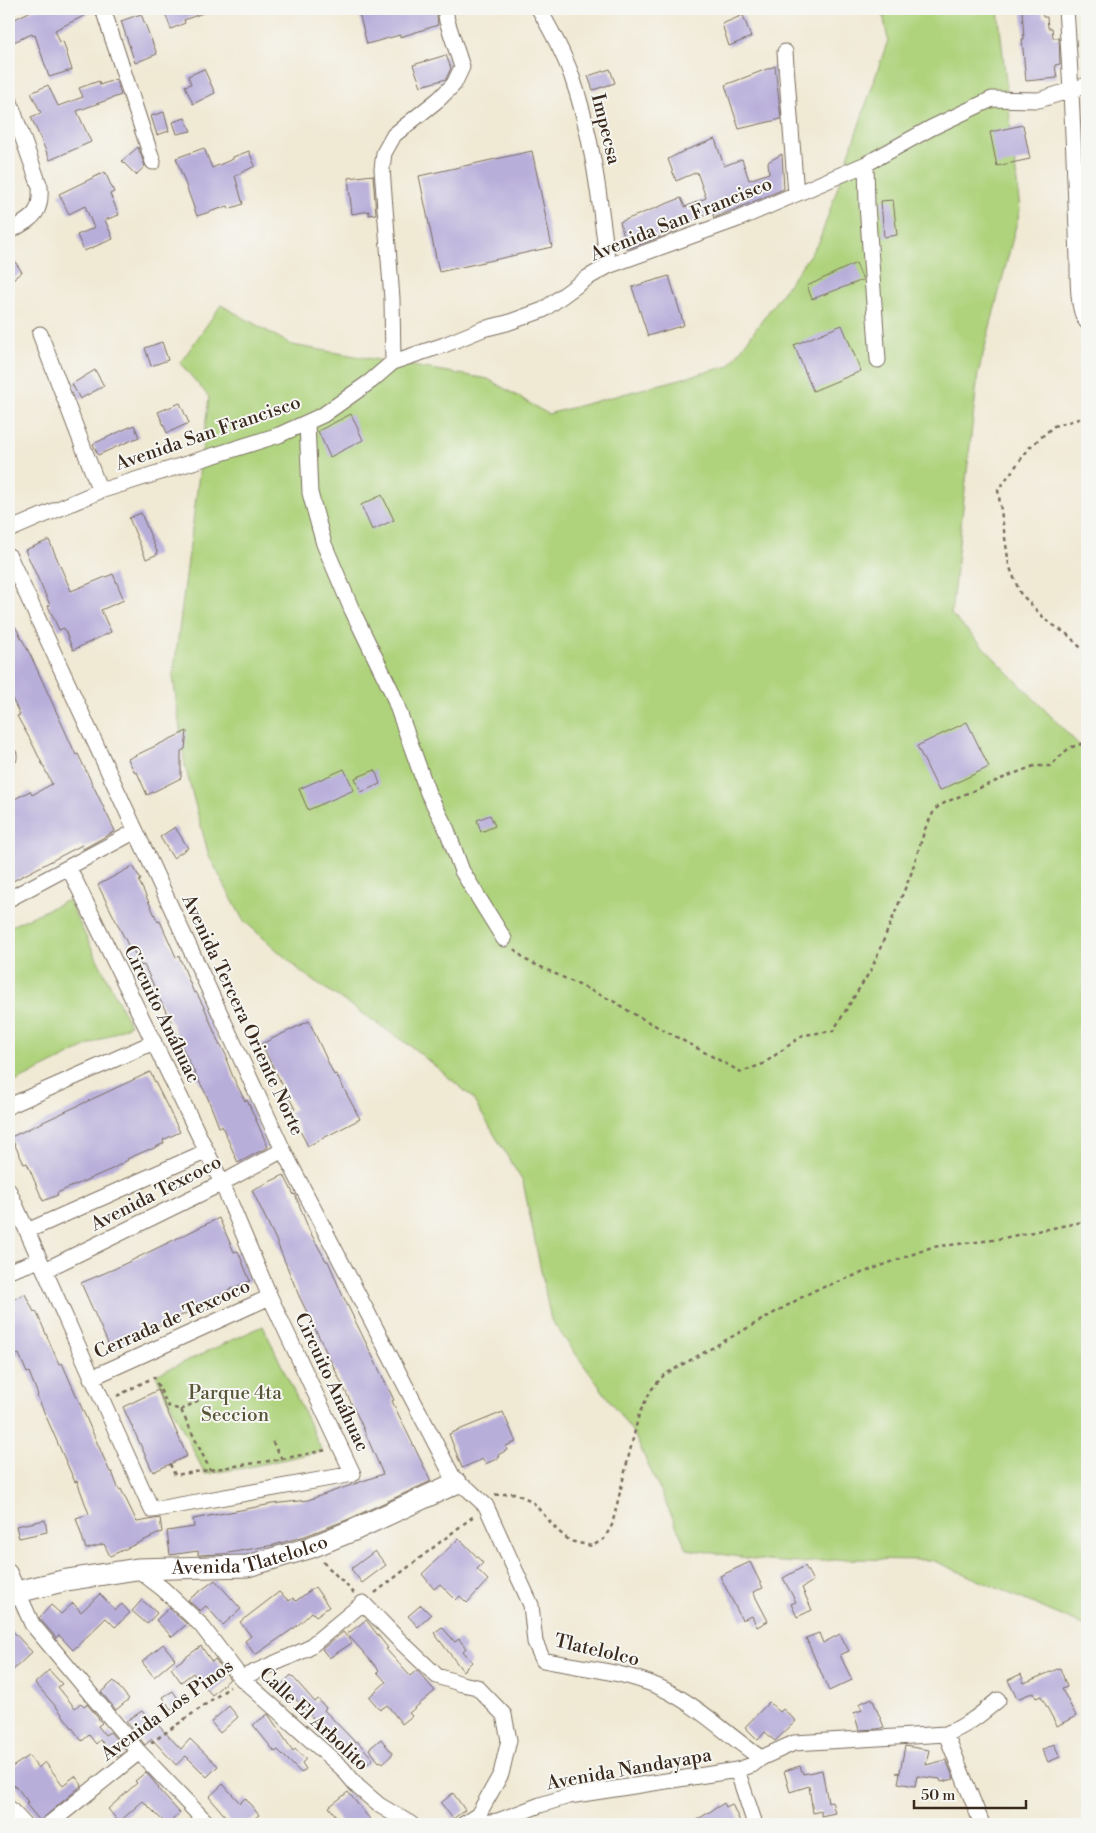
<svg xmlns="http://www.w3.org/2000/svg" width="1096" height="1833" viewBox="0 0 1096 1833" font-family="'Libre Bodoni',serif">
<rect width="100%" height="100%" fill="#f6f6f2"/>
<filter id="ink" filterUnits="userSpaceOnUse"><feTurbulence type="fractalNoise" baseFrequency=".02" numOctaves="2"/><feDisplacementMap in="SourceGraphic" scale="10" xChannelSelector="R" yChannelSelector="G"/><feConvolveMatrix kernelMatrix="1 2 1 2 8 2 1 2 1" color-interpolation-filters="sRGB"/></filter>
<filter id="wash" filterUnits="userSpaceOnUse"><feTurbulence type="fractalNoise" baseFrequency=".0096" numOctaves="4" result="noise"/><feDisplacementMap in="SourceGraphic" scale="20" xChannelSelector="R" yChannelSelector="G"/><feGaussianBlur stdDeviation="1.12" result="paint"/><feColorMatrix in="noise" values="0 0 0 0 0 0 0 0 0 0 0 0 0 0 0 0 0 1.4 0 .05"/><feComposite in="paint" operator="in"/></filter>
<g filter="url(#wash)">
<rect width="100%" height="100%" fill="#f0e9d4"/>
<!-- green -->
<path fill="#aed37c" stroke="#747e4d" d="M882,9h116l22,201 -42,164 -27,240 136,139v874l-155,-67 -87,-1 -44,4 -34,-2 -80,-12 -53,-115 -83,-114 -28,-138 -52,-86 -59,-49 -108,-73 -61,-54 -34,-64 -24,-90 -12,-89 36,-280 -29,-34 41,-58 71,40 196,34 60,35 181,-48 90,-124 69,-202z
M68,900l62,125 -121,60v-158z
M263,1326l59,125 -78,17 -39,6 -49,-99z"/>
<g id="blocks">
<!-- building -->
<path fill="#b8aeda" d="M35,9h59v2l-39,19 5,12 3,-1 9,29 -23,7 -14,-42 -2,1 -1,-2 -23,10v-22z
M175,9h36v1l-27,10 1,3 -14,6 -6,-16z
M358,9h78l2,16 -38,12v-2l-33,9z
M1022,9h17l1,3h2l1,5h4l1,11h4l1,10h6l1,26 -5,1 2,13 -31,3 -4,-42h2z
M141,14l16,40 -22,9 -14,-42z
M743,15l8,22 -22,9 -7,-22z
M446,55l5,13 -5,11 -25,7 -8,-21z
M775,66l6,53 -42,10 -14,-44z
M204,69l11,24 -22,11 -8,-18 6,-2 -3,-8z
M610,69l5,14 -22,7 -5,-14z
M116,79l5,16 -44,16 14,31 -41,18 -19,-43 10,-4 -10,-20 17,-8 10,21 25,-9 -4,-9 20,-7 1,4z
M164,112l5,19 -12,4 -6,-19z
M185,118l6,13 -14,3 -4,-12z
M1023,125l7,34 -33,7 -7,-34z
M715,139l9,27 18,-7 7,21 20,-7 -1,-11 14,-8 2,35 -70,29 -2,-7 -34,17 -1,3 -50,18 -7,-27 61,-24 4,9 21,-9 -9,-26 -21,9 -8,-22 18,-9z
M138,147l7,19 -9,9 -14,-14z
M204,148l8,20 21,-9v-2l16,-6 6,15 -20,10 8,28 -14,5 -1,-3 -31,10 -21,-58z
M532,151l20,96 -113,25 -20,-96z
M105,172l9,20 -4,2 9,21 -14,5 8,19 -29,12 -7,-16 17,-7 -9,-22 -16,8 -10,-20z
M373,175l3,39 -7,1v-4l-17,3 -4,-36z
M893,200l4,35 -13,2 -3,-36z
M9,253l13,19 -13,10z
M856,263l7,17 -51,19 -5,-13z
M669,276l15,49 -36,11 -16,-49z
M842,325l19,46 -48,20 -19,-46z
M162,342l6,18 -17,6 -6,-18z
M95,370l9,16 -24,13 -8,-15z
M180,403l9,20 -22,10 -9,-21z
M351,414l12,26 -33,17 -12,-26z
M134,425l5,12 -41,18 -5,-11z
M382,495l12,25 -22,10 -11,-25z
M141,513l17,41 -12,5 -17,-41z
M49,540l22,51 42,-17 11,26 -23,10 10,22 -38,18 -9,-22 -5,2 -11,-24 2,-1 -25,-55z
M9,615l22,41 45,99 2,-1 37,77 -32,18 -1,-4 -69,36 -4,-8v-31l6,-3 -6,-12v-25l21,-11 2,4 20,-11 -20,-41 -15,-27 3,-1 -11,-23z
M967,722l22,45 -50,24 -22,-45z
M187,731l-2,18 -4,2v27l-34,17 -10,-23 -2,1 -7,-14z
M344,769l10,21 -46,20 -9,-21z
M375,770l5,14 -19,8 -6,-14z
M490,815l5,11 -14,6 -4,-12z
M175,827l13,21 -15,10 -13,-21z
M133,866l8,14 -2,1 19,41 2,-1 16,36 3,-1 15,37 2,-1 9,17 15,37 1,-1 7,14h-2l7,18 12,24 2,-1 21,47 -30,16 -16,-37 -3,1 -12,-31 -21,-40 -16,-37 -10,-19 -3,1 -6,-14 3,-1 -10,-21 -3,1 -8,-16 -2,1 -33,-66z
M309,1021l25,54 2,-1 24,45 -52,27 -18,-34 5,-3 -34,-65z
M150,1072l30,60 -17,8 1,3 -14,7v-1l-23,10 1,1 -16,9 -55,24 1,2 -15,6 -16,-38 -3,1 -13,-27z
M284,1175l10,20 1,-1 14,36 17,31h2l14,33 52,106 -2,1 11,23 28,57 -82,38 -44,17 -31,9 -51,9 -25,1v-4l-28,4 -3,-24 27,-4 -1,-8 79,-15 36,-4 75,-26 -23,-53 -61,-125 -23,-56 -24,-50z
M219,1218l15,34 4,-1 12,30 -17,7 -52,28 -71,32 -29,-65 33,-14z
M25,1294l9,18 2,-1 23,53 3,-1 48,109h2l7,18 2,-1 16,33 23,-4 2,14 -52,24 -6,-12 -18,5 -10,-31 13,-4 -12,-33 -2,1 -16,-36 -22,-50 1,-1 -9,-23 -2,1 -8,-19 -10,4v-57z
M158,1390l29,66 -34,16 -30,-65z
M503,1412l13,30 -10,4 1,4 -9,5 1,3 -14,6 -2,-5 -21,9 -13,-34z
M45,1520l2,12 -28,6 -3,-12z
M459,1538l24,25 -6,6 11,11 -21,23 -7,-7 -4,4 -16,-16 -6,5 -12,-15z
M375,1551l11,14 -24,18 -11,-14z
M750,1562l13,26 -10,4 15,29 -11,6 -5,-11 -10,4 -22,-44z
M805,1566l8,15 -11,7 10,22 -15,7 -6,-13 5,-2 -13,-24z
M215,1580l26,29 -18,16 -17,-19 -6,5 -12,-11z
M315,1587l14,20 -13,9 -4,-4 -15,14 -42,29 -10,-14 6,-5 -11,-14 39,-30 10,9 4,-3 3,3z
M100,1594l15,16 7,-6 8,9 -15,14 -9,-9 -33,32 -14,-15 -3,3 -3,-4 -14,-16 12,-13 10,9 12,-11 8,9z
M142,1600l15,13 -10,11 -15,-13z
M421,1605l10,10 -13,12 -10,-11z
M169,1608l18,16 -15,13 -16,-17z
M366,1620l22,28 -2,1 24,27 7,-6 18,21 -26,22 3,3 -10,8 -15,-19 -7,5 -11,-13 17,-15 -9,-10 2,-2 -32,-36z
M9,1627l23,25 -23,22z
M442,1627l13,15 4,-3 7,9 -3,3 9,11 -9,9 -29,-38z
M343,1632l9,11 -23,15 -7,-9z
M819,1633l4,10 17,-9 9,17 -9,4 12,25 -23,11 -23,-53z
M163,1644l12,15 -21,18 -12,-15z
M201,1646l11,16 3,-3 15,20 -18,16 -19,-22 -12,9 -10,-14z
M1060,1668l7,19 -5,2 14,27 -19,10 -16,-30 -5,2 -2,-6 -17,7 -9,-19 13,-6 3,9z
M49,1670l13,14 -4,3 17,21 6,-5 3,3 3,-2 15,19 -4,3 7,9 5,-3 16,19 -9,6 -17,-17 -4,4 -7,-9 -7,6 -24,-32 -23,-26z
M291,1675l24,27 3,-3 8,9 -2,2 31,32 2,-1 16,18 -9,8 -9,-10 -4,3 -69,-76z
M114,1681l15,18 -13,11 -15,-18z
M173,1691l8,12 -10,7 -8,-13z
M872,1698l12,29 -6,2 -19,1 -5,-17 8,-3 -3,-6z
M769,1702l11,10 3,-3 13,12 -21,20 -10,-9 -7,8 -13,-13z
M229,1706l9,11 -18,16 -9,-11z
M142,1711l11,13 2,-2 26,27 9,-10 28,27 -11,11 -21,-21 -10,9 -24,-26 -7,6 -19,-24z
M268,1714l25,37 2,-2 11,10 -4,4 4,6 -5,4 -23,-23 -3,2 -22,-27z
M381,1739l12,15 -10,9 -2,-2 -2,1 -10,-13z
M1054,1744l6,13 -12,5 -6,-12z
M905,1746l24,4 -3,15 20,-5 8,19 -13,3 -1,-3 -23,-3 -2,10 -17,-3 2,-10h-4l4,-1z
M29,1756l9,12 7,-6 18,23 12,-9 7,9 -42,36 -14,-17 2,-2 -13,-17 -6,4v-20z
M800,1766l3,8 19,-4 6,32 4,-1 3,12 -14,3v-5l-8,2 -4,-27 -19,6 -6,-21z
M146,1772l13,16 -1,1 22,24 -12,11h-2l-23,-23 -24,21 -11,-13 29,-26 -2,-2z
M223,1784l17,19 5,-5 14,17 -12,9h-15l-23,-27z
M348,1792l8,10 18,22h-32l-13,-17z
M453,1793l12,17 -12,9 -12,-16z
M724,1803l2,4 6,-3 9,20h-51z"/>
</g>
</g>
<g filter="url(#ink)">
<use href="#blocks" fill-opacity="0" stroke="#7a6d5e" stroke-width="1"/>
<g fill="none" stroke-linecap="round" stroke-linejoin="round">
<defs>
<path id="street" d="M103,9l50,153
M539,9c12,21 24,43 32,65 22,62 29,128 37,192
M1066,9c6,83 9,167 12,250 0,15 -1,53 9,63
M785,52l11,142
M9,99l31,88c2,29 -9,31 -31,45
M866,164l1,41 11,155
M40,334l60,157
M393,362l-1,-63 -10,-130 2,-16 10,-18 45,-36 15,-15 8,-17 -15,-46 -2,-12
M307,423l3,70 14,51 28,66 40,82 36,101 19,37 15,41 42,68
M9,530l91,-39 179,-56 44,-20 48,-34 22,-19 51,-17 39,-16 24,-6 36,-13 44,-32 21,-12 130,-47 128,-55 65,-36 61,-29 47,1 48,-15
M9,556l274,594 173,333 12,6 18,17 45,99 4,37 8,18c38,8 80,11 116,27 38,17 68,48 102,71l33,-15 152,-9c21,-8 35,-20 52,-34
M9,755v3
M9,899l127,-68
M9,1106l145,-64
M9,1191c48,106 94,213 143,319l201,-36 -83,-177 -48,-114 -153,-315
M27,1231l178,-79
M45,1270l177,-87 61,-33
M9,1271l31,-11
M91,1378l179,-81
M137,1569l26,20 38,36 40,53 101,90 16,19 21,18 32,19
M9,1572l23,52 107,128 69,72
M241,1678l66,-29 56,-46 36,37 38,36 25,8 15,3 27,28 5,25 -8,34 -23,41 -14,9
M946,1734l36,90
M737,1770l18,54
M9,1808l15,16
M49,1824l90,-72
M474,1824l24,-3 42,-16 29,-9 168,-26 15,-5 9,-7"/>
<g id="secondary">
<path id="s1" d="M9,1597l8,-5 50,-12 70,-11 111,-3 61,-18 45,-18 102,-47"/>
</g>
</defs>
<!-- street casing -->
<use href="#street" stroke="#7a6d5e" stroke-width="17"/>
<!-- secondary casing -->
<use href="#secondary" stroke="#7a6d5e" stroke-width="23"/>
<!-- path -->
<path stroke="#7a6d5e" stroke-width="2.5" stroke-dasharray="4 4" stroke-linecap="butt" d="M1087,423l-8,-4 -25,7 -24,21 -32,43 11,75 11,28 27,28 21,14 19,19
M514,949l12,11 87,41 19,12 109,59 22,-8 40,-29 30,-4 39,-63 39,-94 14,-45 10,-20 11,-7 67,-28 21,-8h16l19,-18 18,-6
M117,1396l37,-19 14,29 13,4 29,60
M181,1410l25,-14
M282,1459l44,-9
M170,1464l5,11 107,-16 -10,-18
M495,1495l19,-2 18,8 25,29 13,11 22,5 12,-7 8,-14 27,-111 12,-24 13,-15 149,-84 119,-44 61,-7 94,-19
M323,1562l31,31
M375,1593l100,-78
M151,1743l79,-56"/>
<!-- street -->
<use href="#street" stroke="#fff" stroke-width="15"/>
<!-- secondary -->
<use href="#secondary" stroke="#fff" stroke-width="21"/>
</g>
</g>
<g text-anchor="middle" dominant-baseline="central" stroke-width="4" stroke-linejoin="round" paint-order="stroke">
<!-- street labels -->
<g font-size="19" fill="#3b2a1e" stroke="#f6f6f2">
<text transform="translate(606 129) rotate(76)">Impecsa</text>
<text transform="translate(681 219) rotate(-22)">Avenida San Francisco</text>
<text transform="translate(208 433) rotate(-19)">Avenida San Francisco</text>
<text transform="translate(162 1014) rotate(64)">Circuito Anáhuac</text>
<text transform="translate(243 1015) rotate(65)">Avenida Tercera Oriente Norte</text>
<text transform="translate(156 1193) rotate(-27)">Avenida Texcoco</text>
<text transform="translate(172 1319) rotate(-24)">Cerrada de Texcoco</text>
<text transform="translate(332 1382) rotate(65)">Circuito Anáhuac</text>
<text stroke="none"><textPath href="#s1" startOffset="246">Avenida Tlatelolco</textPath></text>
<text transform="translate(597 1650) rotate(13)">Tlatelolco</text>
<text transform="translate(167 1710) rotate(-36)">Avenida Los Pinos</text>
<text transform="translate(314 1719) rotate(43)">Calle El Arbolito</text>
<text transform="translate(629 1769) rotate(-10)">Avenida Nandayapa</text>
</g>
<!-- park labels -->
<g font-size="19" fill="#585436" stroke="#f6f6f2">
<text x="235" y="1393">Parque 4ta<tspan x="235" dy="22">Seccion</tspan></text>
</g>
</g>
<!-- margin -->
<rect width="1096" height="1833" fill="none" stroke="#f6f6f2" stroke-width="30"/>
<!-- scale -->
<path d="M914 1800v8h112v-8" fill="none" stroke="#3b2a1e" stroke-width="2.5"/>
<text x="921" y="1800" font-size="15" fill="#3b2a1e" stroke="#f6f6f2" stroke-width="4" paint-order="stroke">50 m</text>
</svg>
